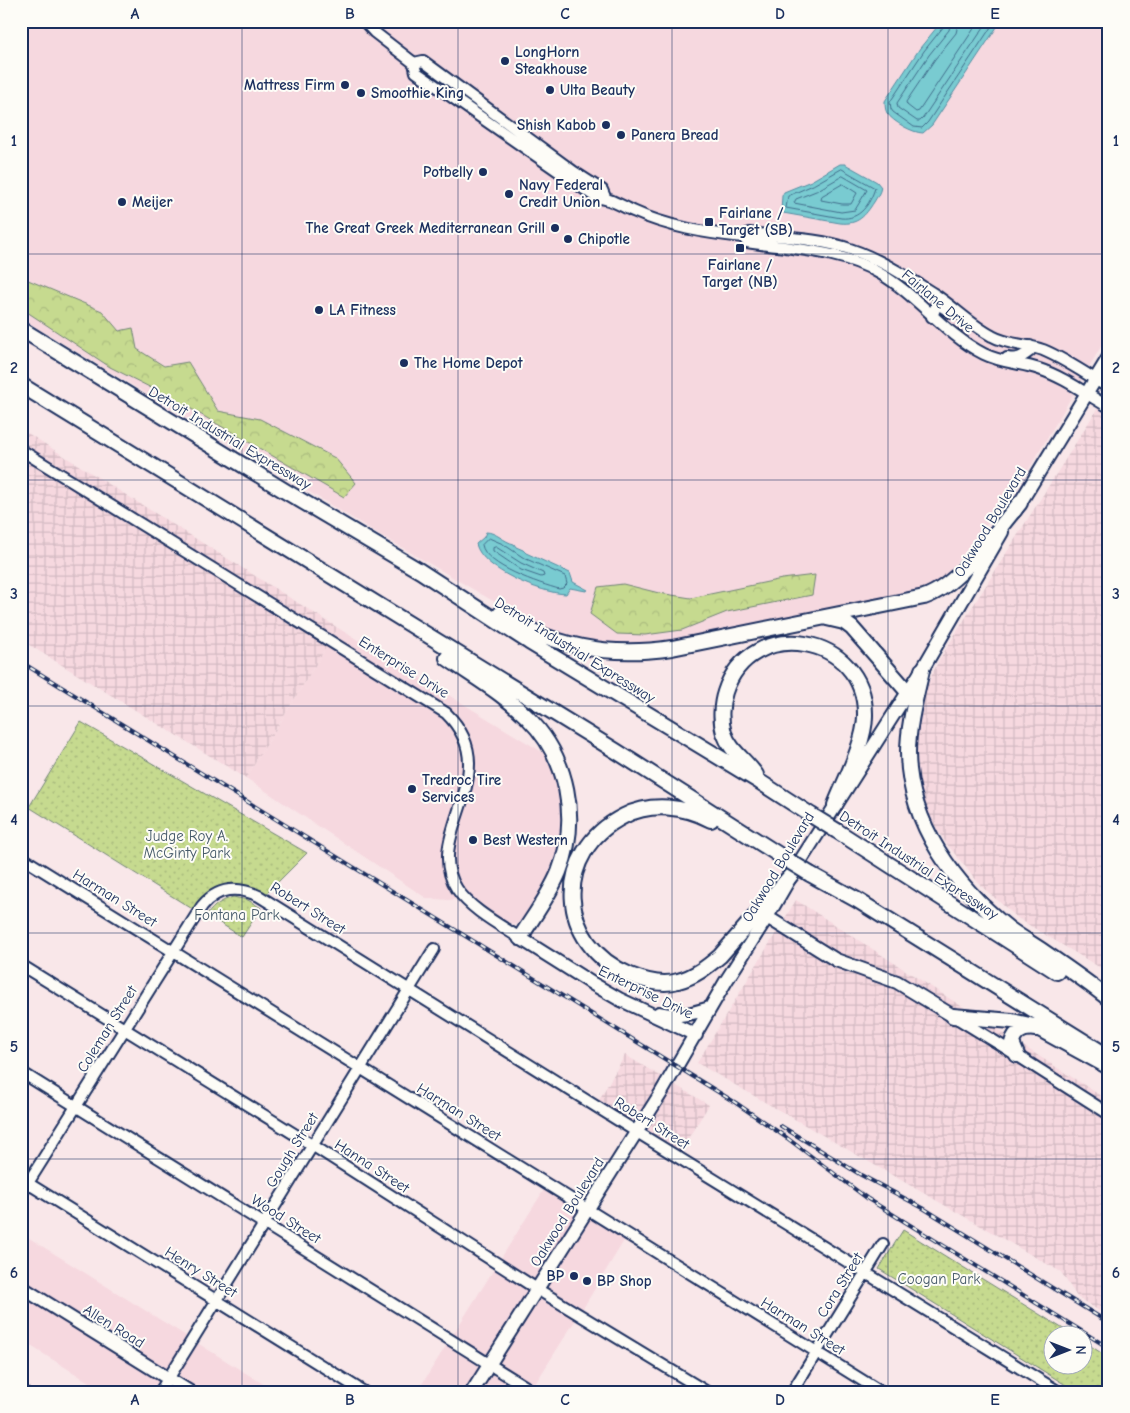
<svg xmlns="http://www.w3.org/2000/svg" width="1130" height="1413" viewBox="0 0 1130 1413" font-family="'Comic Neue',sans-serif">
<defs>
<pattern id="industrial-grid" width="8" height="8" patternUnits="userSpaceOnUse" patternTransform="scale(1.25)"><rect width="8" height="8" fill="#f6d8df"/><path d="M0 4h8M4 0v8" fill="none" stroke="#d2bac2"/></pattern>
<pattern id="forest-crowns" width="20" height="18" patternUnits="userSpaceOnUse" patternTransform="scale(1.25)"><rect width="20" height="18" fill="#c6da8f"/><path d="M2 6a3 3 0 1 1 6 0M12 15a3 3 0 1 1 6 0" fill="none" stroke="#aabb7e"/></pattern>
<pattern id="park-dots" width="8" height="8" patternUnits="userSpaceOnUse" patternTransform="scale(1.25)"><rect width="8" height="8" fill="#c6da8f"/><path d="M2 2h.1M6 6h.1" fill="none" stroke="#aabb7e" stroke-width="1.8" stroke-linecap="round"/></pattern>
</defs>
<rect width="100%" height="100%" fill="#f9e7e9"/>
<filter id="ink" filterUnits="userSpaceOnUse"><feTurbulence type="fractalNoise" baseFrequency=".02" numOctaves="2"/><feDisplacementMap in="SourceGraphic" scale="10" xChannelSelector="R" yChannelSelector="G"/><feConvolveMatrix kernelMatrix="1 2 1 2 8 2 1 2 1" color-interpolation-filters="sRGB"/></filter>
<g filter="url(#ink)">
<!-- built -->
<path fill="#f6d8df" d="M21,21h1088v312l-87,148 -75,93 -13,11 -22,8 -251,52 -27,2 -55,-7 -25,-7 -25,-11 -162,-95 -346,-209z
M338,628l206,125 14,30 5,33 -3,29 -9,28 -29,46 -6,6 -14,-5 -29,-22 -25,2 -22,-2 -180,-120z
M547,1185l81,49 -43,71 -55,87h-113z
M21,1233l255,159h-171l-84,-52z"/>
<!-- industrial -->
<path fill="url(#industrial-grid)" d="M1099,406l10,5v562l-90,-54 -38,-33 -35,-43 -16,-25 -11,-33 -6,-34 4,-34 9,-30 13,-27z
M21,429l317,199 -92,150 -225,-138z
M796,900l313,201v216l-32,-20 -16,-25 -364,-209z
M625,1055l84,50 -32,51 -81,-51z"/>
<!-- forest -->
<path fill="url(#forest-crowns)" stroke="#708476" d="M21,277l81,34 17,20 14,-3 4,21 27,17 24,-4 30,49 42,8 75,39 21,25 -12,14 -165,-95 -69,-35 -89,-59z
M815,575l-3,20 -85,17 -45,18 -37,5 -28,-1 -27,-20 8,-27 25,-3 36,9 32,5 91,-19z"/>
<!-- park -->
<path fill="url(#park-dots)" stroke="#708476" d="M81,722l226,131 -41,41c-13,-10 -34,-12 -49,-6 -10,4 -17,14 -23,22l-165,-103z
M233,897l15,3 13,8 -19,29 -35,-22c7,-10 14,-14 26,-18z
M903,1230l170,105 -21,1v30h30l1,-25 26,17v30l-2,4h-30l-198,-123z"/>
<!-- water -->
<path fill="#79cbd1" stroke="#538da3" d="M942,21h59l-69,104 -9,8c-10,0 -30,-11 -36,-20 -2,-4 -2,-8 -2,-12l35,-53z
M840,164h5l32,18 4,5c-1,6 -4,10 -7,15 -9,14 -16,23 -34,21l-57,-10 -2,-2 1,-15 2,-4 27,-11z
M486,532c10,0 18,10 28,12l2,3 7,3 3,3 44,20 3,9 15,8 -2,1 -16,-3 -4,6c-25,-1 -84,-24 -90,-50l8,-7z"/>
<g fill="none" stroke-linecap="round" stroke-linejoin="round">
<!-- shore -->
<path stroke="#416d8c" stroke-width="1" d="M945,21l-1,5 -20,25 -34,51 1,7 2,3 21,15 8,1 6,-6 67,-101
M951,21l-2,9 -20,25 -32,48 1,5 19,13h3l3,-3 65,-97
M959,21l-3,12 -21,26 -29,43 1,3 9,7 3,-1 60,-90
M842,169l33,19c-5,16 -15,32 -34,30l-55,-10 2,-12 25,-11z
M843,176l24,14 -12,20 -14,2 -47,-9 2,-4 20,-8z
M843,184l14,9 -6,11h-9l-21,-4 1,-4z
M489,538l14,6 21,14 41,18 2,8 -4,4 -4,1c-18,-5 -74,-23 -77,-44z
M496,547l25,16 22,10 1,3 -3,1 -20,-7 -28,-19v-3z"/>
<defs>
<path id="minor" d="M364,21l10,11 40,31 2,9 181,126c12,-1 24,8 36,13 35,16 73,22 110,26l4,5c44,7 94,8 132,31 39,22 65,61 105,81 18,9 37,9 55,15 25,8 47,25 70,38
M414,63l9,-2 151,111 28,18 3,7
M743,237l6,-4c32,4 72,6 101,16 30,10 57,28 84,45 20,13 37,31 58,42 16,9 34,8 51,14 22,9 45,25 66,38
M932,317l4,-11h5l11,7
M1007,358c11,2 15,-1 23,-7v-5
M21,450l425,263c62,61 -25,121 11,176 13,20 43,36 63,49
M21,857l860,535
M21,965l291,180 225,144 170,103
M955,1017l49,30 105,67
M21,1072l513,320
M21,1179l343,213
M21,1194l181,-288c16,-19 35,-20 57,-10l378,236 422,260
M21,1390l3,2
M160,1392l274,-443
M792,1392l91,-148"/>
<path id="major" d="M1015,511l94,-154
M767,917l69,43 61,22 56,34
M520,938l73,46 26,15 77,36
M659,1013c18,5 35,0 51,-5
M21,1287l169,105
M472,1392l189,-299 65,-112 41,-64 25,-43 130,-204 80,-138"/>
<path id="highway" d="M21,329l264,162 135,80 109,71 231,140 51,33
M21,385l595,366 168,107
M500,614c12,6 23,13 35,18 43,19 91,23 137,16l252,-51c36,-12 71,-65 96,-94
M827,618l17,4 8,6 55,63
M447,658c27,19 57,36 80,59 41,40 53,102 32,155 -10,24 -26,45 -39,66
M922,670c-6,27 -14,55 -14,83 1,71 47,133 101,176 11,8 23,15 35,23 22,15 44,30 65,47
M756,775c-10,-15 -26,-24 -32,-42 -4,-13 -3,-29 1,-41 25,-78 142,-58 140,24 0,26 -20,64 -30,89
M711,820c-27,-14 -60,-18 -87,-4 -72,36 -67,129 6,159 15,6 32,11 48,6 16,-4 29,-14 42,-25l72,-82
M837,831l220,141
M810,874l47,26 252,157
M953,1016l59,5 22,5 75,41
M1017,1055l-5,-12c3,-12 12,-16 24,-14"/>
</defs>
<!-- minor casing -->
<use href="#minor" stroke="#1b2f5e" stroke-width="14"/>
<!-- major casing -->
<use href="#major" stroke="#1b2f5e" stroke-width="16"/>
<!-- highway casing -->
<use href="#highway" stroke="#1b2f5e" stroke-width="18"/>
<!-- minor -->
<use href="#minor" stroke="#fdfcf7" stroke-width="10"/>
<!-- major -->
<use href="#major" stroke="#fdfcf7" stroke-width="12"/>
<!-- highway -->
<use href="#highway" stroke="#fdfcf7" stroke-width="14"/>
<defs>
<path id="rail" d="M21,662l715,441 51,35 81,61 241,149
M781,1126l80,49 62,33 186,115"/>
</defs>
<!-- rail casing -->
<use href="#rail" stroke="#1b2f5e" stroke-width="4"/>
<!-- rail -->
<use href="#rail" stroke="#fdfcf7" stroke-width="2" stroke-dasharray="5.5" stroke-linecap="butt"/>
<defs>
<path id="highway-bridge" d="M811,815l26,16
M784,858l26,16"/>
</defs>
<!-- highway-bridge casing -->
<use href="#highway-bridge" stroke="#1b2f5e" stroke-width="18" stroke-linecap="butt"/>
<!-- highway-bridge -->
<use href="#highway-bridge" stroke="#fdfcf7" stroke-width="14"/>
</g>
</g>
<!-- grid -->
<path fill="none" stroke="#1b2f5e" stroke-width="1" stroke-opacity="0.55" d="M242,21v1371M458,21v1371M672,21v1371M888,21v1371M21,254h1088M21,480h1088M21,706h1088M21,933h1088M21,1159h1088"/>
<!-- markers -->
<g fill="#1b2f5e" stroke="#fdfcf7" stroke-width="2">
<circle cx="505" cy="61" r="5"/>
<circle cx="345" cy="85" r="5"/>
<circle cx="550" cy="90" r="5"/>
<circle cx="361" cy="93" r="5"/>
<circle cx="606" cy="125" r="5"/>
<circle cx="621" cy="135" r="5"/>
<circle cx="483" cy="172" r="5"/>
<circle cx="509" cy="194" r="5"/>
<circle cx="122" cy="202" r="5"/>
<rect x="704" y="217" width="10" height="10" rx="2.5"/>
<circle cx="555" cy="228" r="5"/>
<circle cx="568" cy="239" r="5"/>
<rect x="735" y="243" width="10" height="10" rx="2.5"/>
<circle cx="319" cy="310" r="5"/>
<circle cx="404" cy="363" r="5"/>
<circle cx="412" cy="789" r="5"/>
<circle cx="473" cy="840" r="5"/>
<circle cx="574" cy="1276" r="5"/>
<circle cx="587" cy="1281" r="5"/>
</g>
<g text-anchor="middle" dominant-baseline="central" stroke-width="4" stroke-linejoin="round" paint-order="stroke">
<!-- poi labels -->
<g font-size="15" font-weight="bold" fill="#1b2f5e" stroke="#fdfcf7" text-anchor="start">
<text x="515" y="52">LongHorn<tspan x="515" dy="17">Steakhouse</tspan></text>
<text x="335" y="85" text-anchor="end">Mattress Firm</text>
<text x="560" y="90">Ulta Beauty</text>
<text x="371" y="93">Smoothie King</text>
<text x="596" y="125" text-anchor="end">Shish Kabob</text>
<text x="631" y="135">Panera Bread</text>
<text x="473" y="172" text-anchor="end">Potbelly</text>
<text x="519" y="185">Navy Federal<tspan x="519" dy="17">Credit Union</tspan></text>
<text x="132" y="202">Meijer</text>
<text x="719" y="213">Fairlane /<tspan x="719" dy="17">Target (SB)</tspan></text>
<text x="545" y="228" text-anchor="end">The Great Greek Mediterranean Grill</text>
<text x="578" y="239">Chipotle</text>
<text x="740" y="265" text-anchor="middle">Fairlane /<tspan x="740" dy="17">Target (NB)</tspan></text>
<text x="329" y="310">LA Fitness</text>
<text x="414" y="363">The Home Depot</text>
<text x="422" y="780">Tredroc Tire<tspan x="422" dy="17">Services</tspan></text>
<text x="483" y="840">Best Western</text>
<text x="564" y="1276" text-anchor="end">BP</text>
<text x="597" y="1281">BP Shop</text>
</g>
<!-- street labels -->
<g font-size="15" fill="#1b2f5e" stroke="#fdfcf7">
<text transform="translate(938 301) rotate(40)">Fairlane Drive</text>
<text transform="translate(230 438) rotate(31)">Detroit Industrial Expressway</text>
<text transform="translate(990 522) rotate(-59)">Oakwood Boulevard</text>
<text transform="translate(575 650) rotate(32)">Detroit Industrial Expressway</text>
<text transform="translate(404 667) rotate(32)">Enterprise Drive</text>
<text transform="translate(919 865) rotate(33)">Detroit Industrial Expressway</text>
<text transform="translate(778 867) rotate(-59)">Oakwood Boulevard</text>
<text transform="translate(115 898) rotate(32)">Harman Street</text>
<text transform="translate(308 908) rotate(32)">Robert Street</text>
<text transform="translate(646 992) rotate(26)">Enterprise Drive</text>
<text transform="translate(107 1029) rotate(-58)">Coleman Street</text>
<text transform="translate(459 1112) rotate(32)">Harman Street</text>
<text transform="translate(652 1123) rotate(32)">Robert Street</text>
<text transform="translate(292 1150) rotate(-58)">Gough Street</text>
<text transform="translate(372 1166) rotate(33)">Hanna Street</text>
<text transform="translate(567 1212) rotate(-58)">Oakwood Boulevard</text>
<text transform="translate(286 1219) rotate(32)">Wood Street</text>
<text transform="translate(201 1272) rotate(32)">Henry Street</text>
<text transform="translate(840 1285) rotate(-58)">Cora Street</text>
<text transform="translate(114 1326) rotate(32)">Allen Road</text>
<text transform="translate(803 1326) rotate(32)">Harman Street</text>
</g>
<!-- park labels -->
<g font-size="15" fill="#465a6a" stroke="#fdfcf7">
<text x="187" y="836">Judge Roy A.<tspan x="187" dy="17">McGinty Park</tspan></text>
<text x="237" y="915">Fontana Park</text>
<text x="939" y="1279">Coogan Park</text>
</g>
</g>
<!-- margin -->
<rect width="1130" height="1413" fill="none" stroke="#fdfcf7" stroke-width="55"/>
<!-- north arrow -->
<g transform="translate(1068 1350) rotate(90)"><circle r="24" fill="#fdfcf7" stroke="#a3aaba"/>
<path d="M0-4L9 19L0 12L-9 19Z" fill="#1b2f5e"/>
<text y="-8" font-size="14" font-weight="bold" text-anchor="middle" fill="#1b2f5e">N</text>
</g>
<rect x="28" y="28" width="1074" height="1358" fill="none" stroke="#1b2f5e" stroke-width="2"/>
<g font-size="16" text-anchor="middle" font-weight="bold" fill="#1b2f5e">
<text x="135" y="19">A</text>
<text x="350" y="19">B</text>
<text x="565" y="19">C</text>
<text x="780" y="19">D</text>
<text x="995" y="19">E</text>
<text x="14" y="146">1</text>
<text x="1116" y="146">1</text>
<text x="14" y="373">2</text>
<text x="1116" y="373">2</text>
<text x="14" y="599">3</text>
<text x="1116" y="599">3</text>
<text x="14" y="825">4</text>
<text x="1116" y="825">4</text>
<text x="14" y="1052">5</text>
<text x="1116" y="1052">5</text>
<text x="14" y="1278">6</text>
<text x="1116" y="1278">6</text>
<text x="135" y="1405">A</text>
<text x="350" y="1405">B</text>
<text x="565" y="1405">C</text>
<text x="780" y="1405">D</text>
<text x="995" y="1405">E</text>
</g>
</svg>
